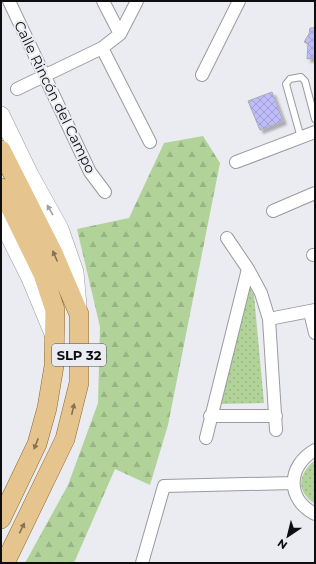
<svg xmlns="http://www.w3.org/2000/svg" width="316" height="564" viewBox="0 0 316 564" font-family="Montserrat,sans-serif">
<defs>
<pattern id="grass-dots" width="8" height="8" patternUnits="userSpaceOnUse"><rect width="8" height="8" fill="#b1d39a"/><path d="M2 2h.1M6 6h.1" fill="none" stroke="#97b484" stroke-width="1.8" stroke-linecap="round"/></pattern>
<pattern id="forest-firs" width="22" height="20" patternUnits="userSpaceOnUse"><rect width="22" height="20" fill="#b1d39a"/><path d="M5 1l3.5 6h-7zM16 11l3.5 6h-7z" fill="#97b484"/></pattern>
<pattern id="building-cross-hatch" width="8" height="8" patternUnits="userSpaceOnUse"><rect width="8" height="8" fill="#bdbcf8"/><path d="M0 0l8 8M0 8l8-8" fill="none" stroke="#a1a0d4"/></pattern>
<filter id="shadow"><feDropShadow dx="3.5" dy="3.5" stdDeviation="1" flood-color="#0004"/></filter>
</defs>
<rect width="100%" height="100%" fill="#ebebf2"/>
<!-- grass -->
<path fill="url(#grass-dots)" d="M250,288l4,7 10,108 -45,1z
M315,460v44c-20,-14 -17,-29 0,-44z"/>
<!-- forest -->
<path fill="url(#forest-firs)" d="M203,136l17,27 -52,262 -18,60 -35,-16 -41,94h-49l43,-78 30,-82 2,-76 -23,-98 52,-11 35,-75z"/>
<!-- building -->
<path fill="url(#building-cross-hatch)" stroke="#ababb2" filter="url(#shadow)" d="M315,26v32l-8,1 1,-15 -4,-2 5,-8 1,-6h3z
M272,92l11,29 -23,9 -12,-29z"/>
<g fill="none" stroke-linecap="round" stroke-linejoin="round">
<defs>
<path id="lane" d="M301,138l-15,-54 4,-5 11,-2 4,4 10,38"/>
<path id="street" d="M9,1l81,171 15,20
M103,1l17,33
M102,48l48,94
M202,75l37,-74
M17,89l85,-41 18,-14 17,-33
M236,162l79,-30
M273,211l42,-18
M227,238l21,31 13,24 8,26 7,111
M313,255h2
M310,312l5,21
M269,319l46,-9
M210,416h66
M206,438l42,-169
M315,450c-28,16 -29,49 0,64
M142,563l22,-77 129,-3"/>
<path id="secondary" d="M1,115l29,60 30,54 15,43 3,34
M1,220l29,58 24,58"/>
<path id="primary" d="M1,150l52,103 26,61v69l-14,56 -60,124
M1,188l42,86 12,36 -1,56 -7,42 -10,36 -36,75"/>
</defs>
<!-- lane casing -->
<use href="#lane" stroke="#9a9aa1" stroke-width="8"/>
<!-- street casing -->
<use href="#street" stroke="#9a9aa1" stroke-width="14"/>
<!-- secondary casing -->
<use href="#secondary" stroke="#9a9aa1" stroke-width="18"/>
<!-- primary casing -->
<use href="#primary" stroke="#8f6a31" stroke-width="20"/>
<!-- lane -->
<use href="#lane" stroke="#fff" stroke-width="6"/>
<!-- street -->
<use href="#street" stroke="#fff" stroke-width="12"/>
<!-- secondary -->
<use href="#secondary" stroke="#fff" stroke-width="17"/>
<!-- primary -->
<use href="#primary" stroke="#e6c48e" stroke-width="19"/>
</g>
<!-- one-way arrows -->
<defs><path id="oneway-solid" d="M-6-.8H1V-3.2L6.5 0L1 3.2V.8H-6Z"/></defs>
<use fill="#9f9f9f" href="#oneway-solid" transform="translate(50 210) rotate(-120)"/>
<g fill="#857255">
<use href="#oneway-solid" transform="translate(55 256) rotate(-114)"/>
<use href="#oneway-solid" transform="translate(73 409) rotate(-77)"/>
<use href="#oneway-solid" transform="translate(36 444) rotate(111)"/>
<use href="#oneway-solid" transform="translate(22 528) rotate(-64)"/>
</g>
<g text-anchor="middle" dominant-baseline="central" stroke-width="4" stroke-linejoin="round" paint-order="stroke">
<!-- shield labels -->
<rect fill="#ebebf2" stroke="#505054" stroke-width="1" x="52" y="344" width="54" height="22" rx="3"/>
<g font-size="13" font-weight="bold" fill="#0e0e10">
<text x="79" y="355">SLP 32</text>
</g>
<!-- street labels -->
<g font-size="14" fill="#0e0e10" stroke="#ebebf2">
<text transform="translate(55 97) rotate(64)">Calle Rincón del Campo</text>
</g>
</g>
<!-- border -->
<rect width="316" height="564" fill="none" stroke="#0e0e10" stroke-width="4"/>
<!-- north arrow -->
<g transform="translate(288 536) rotate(215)" stroke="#ebebf2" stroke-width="3" paint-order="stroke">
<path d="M0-3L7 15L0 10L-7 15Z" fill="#0e0e10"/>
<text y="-6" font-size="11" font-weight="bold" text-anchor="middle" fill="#0e0e10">N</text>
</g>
</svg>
